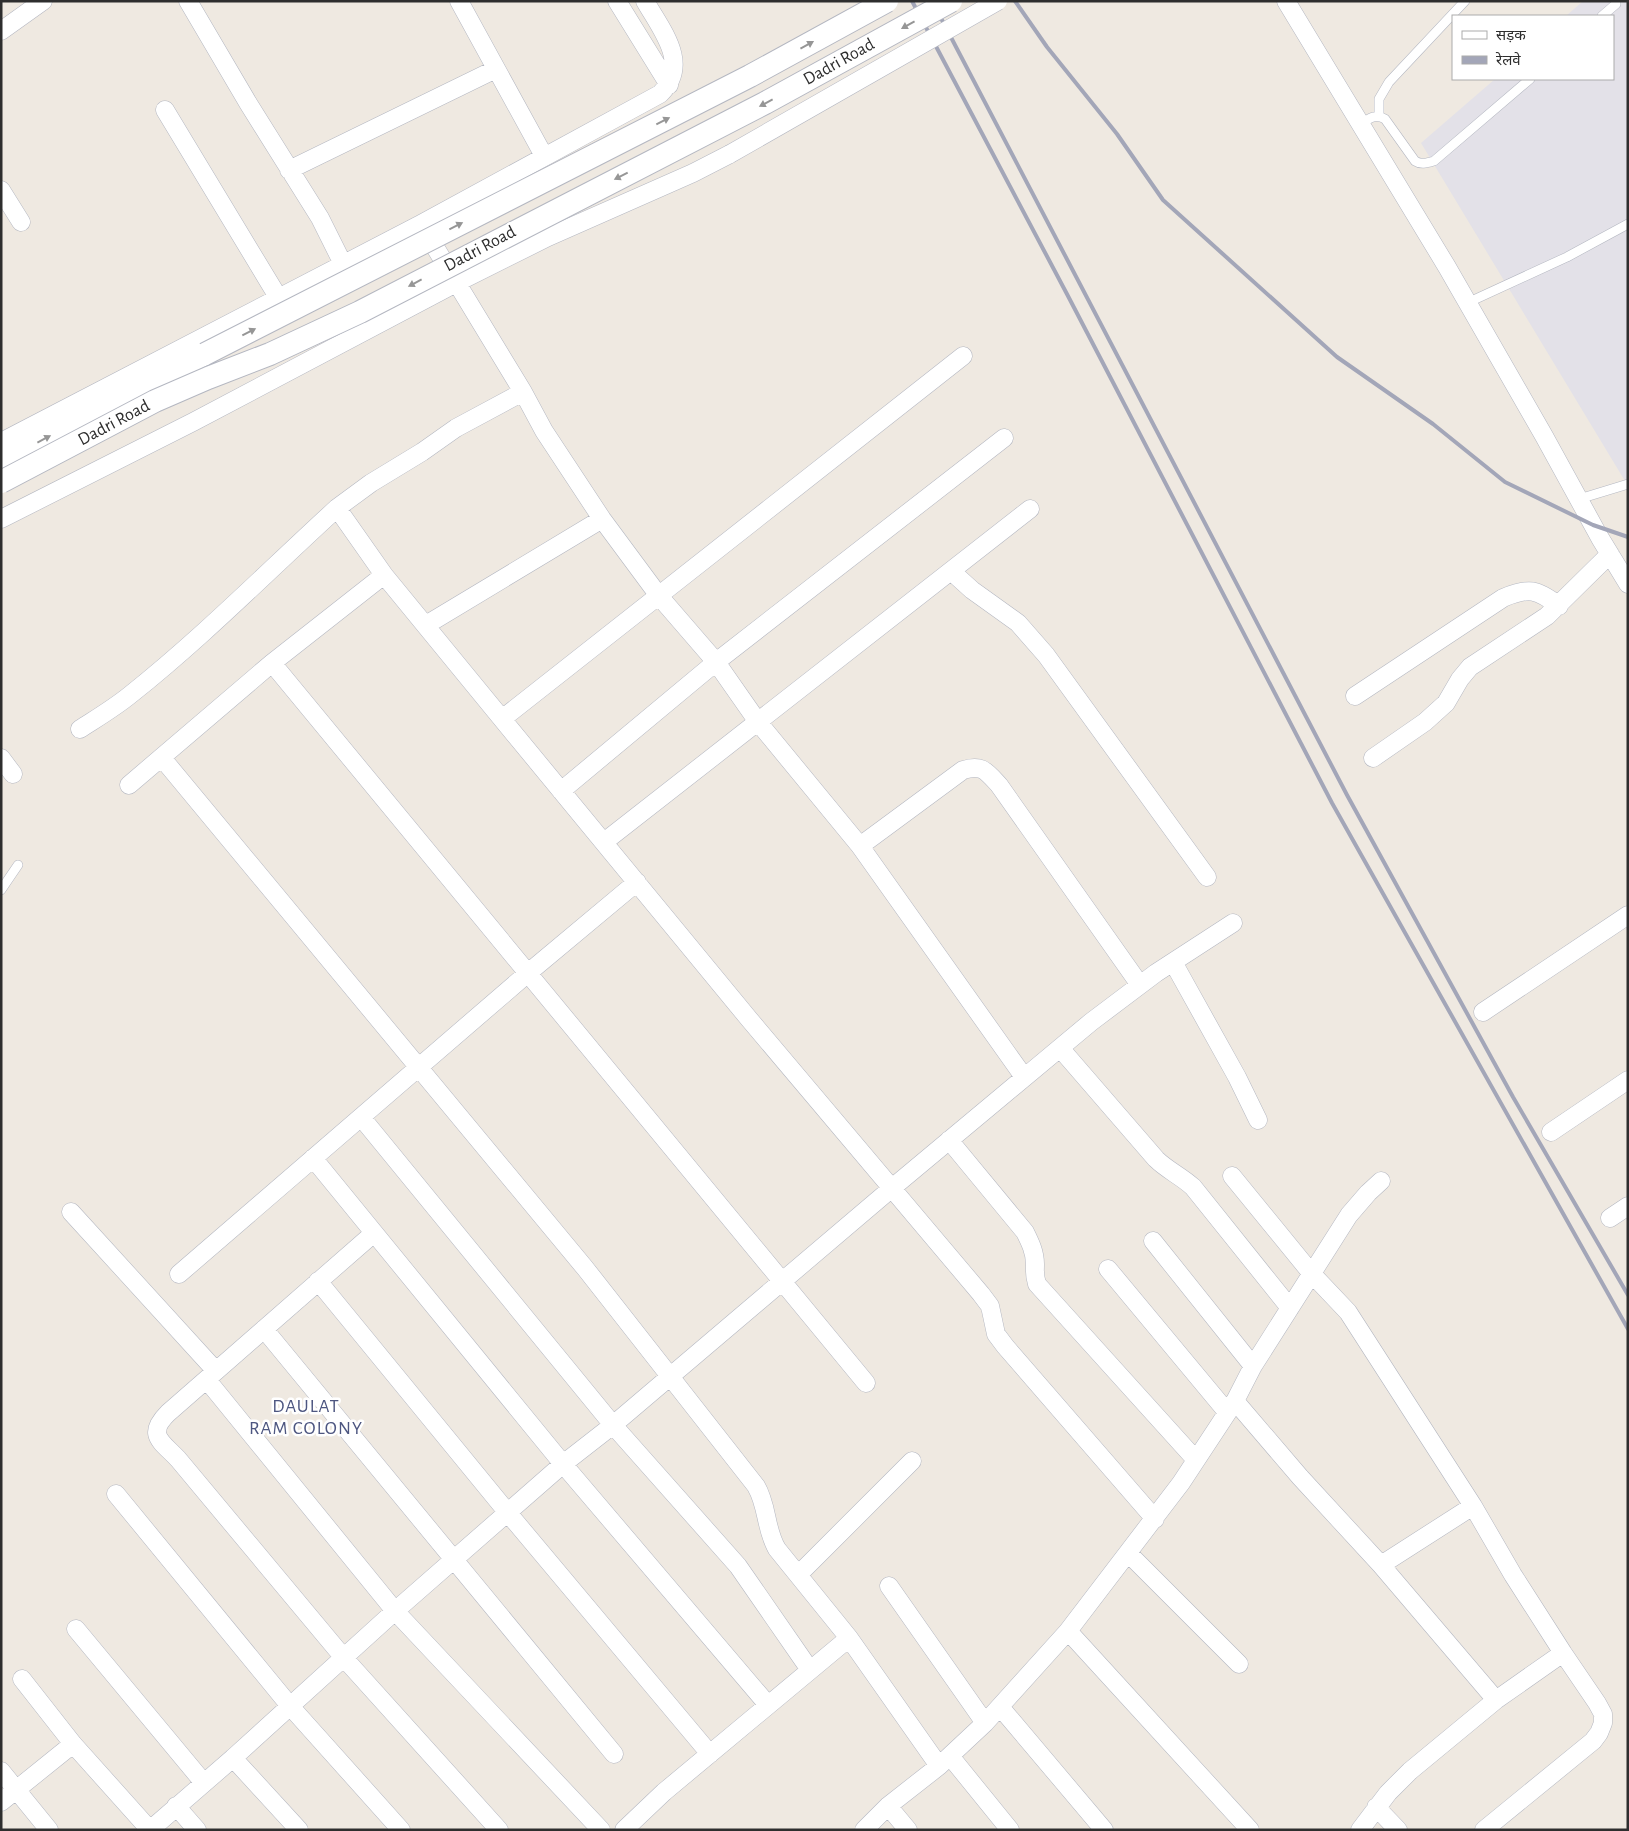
<svg xmlns="http://www.w3.org/2000/svg" width="1629" height="1831" viewBox="0 0 1629 1831" font-family="'Alegreya Sans','Noto Sans Devanagari',sans-serif">
<rect width="100%" height="100%" fill="#efe9e1"/>
<!-- industrial -->
<path fill="#e3e1e8" d="M1583,1h45v485l-207,-343 74,-64h118v-63h-47z"/>
<g fill="none" stroke-linecap="round" stroke-linejoin="round">
<defs>
<path id="service" d="M1602,16l14,-12
M1379,116v-17l10,-17 76,-81
M1359,125c10,-6 16,-12 26,-6l30,42c6,4 12,2 19,0l96,-82
M1467,303l100,-46 61,-33
M1579,499l49,-15
M1,890l17,-25"/>
<path id="minor" d="M188,1l60,102 72,115 23,46
M459,1l85,155
M617,1l52,84
M1286,1l161,266 97,169 56,102 28,46
M1,31l42,-30
M165,110l113,187
M289,170l207,-101
M1,190l20,32
M421,224l102,168 21,39 58,88 57,77 57,66 42,60 102,124 164,231
M1,442l420,-218 239,-130c31,-30 2,-63 -15,-93
M337,508l47,67 118,144 247,300 232,275 9,12 6,28 9,12 150,173
M1,519l192,-97 263,-139 92,-46 145,-64 37,-19
M951,571l21,19 46,33 28,32 161,222
M426,625l176,-106
M272,663l594,720
M1355,696l148,-98c26,-11 34,-9 56,8
M502,719l461,-363
M80,729c17,-11 34,-21 50,-34 73,-58 138,-124 207,-187l34,-25 51,-31 34,-24 67,-36
M1,758l12,16
M162,758l423,510 171,218c12,20 9,43 21,63l72,89 90,128
M1373,758l52,-36 21,-19 14,-24 10,-12 77,-51 63,-62
M129,785l143,-122 112,-88
M561,791l155,-129 288,-224
M604,842l426,-333
M860,846l103,-76c19,-6 23,1 36,15l141,200
M1173,962l64,115 21,43
M1483,1012l145,-97
M1060,1048l96,111c11,11 25,17 37,28l97,121
M361,1117l252,308 125,141 72,104
M1551,1132l77,-52
M949,1140l76,92c5,10 10,20 10,32 0,9 -1,10 2,20l159,176
M313,1158l250,306 205,241
M1232,1176l80,98 36,38 125,194 40,69 50,78 34,50 6,11v9l-4,10 -6,8 -109,89
M71,1212l145,159
M1610,1218l18,-12
M374,1233l-206,180c-22,22 -7,28 10,46l166,199 155,172
M1153,1241l100,125
M1108,1269l119,143
M179,1274l349,-301 109,-91
M318,1281l190,232 202,241
M264,1329l350,425
M207,1380l188,231 206,219
M1235,1401l65,76 81,88 115,135
M116,1494l174,212 111,124
M1128,1553l111,111
M1381,1565l92,-59
M798,1575l114,-114
M889,1586l96,137
M76,1629l128,154
M1068,1631l182,199
M22,1679l51,65 77,86 83,-72 162,-147 168,-147 50,-39 279,-237 199,-166 65,-49 77,-50
M1001,1708l103,122
M950,1756l60,74
M233,1758l66,72
M1,1771l48,59
M1,1802l72,-58
M176,1806l21,24
M888,1806l20,24
M1376,1807l22,23
M624,1830l40,-38 185,-154
M864,1830l24,-24 51,-40 46,-43 83,-92 113,-148 54,-82 18,-35 96,-151 19,-22 13,-12
M1360,1830l28,-37 22,-22 86,-71 67,-47"/>
<path id="tertiary" d="M1,462l204,-108"/>
</defs>
<!-- service casing -->
<use href="#service" stroke="#b4b7c1" stroke-width="10"/>
<!-- minor casing -->
<use href="#minor" stroke="#b4b7c1" stroke-width="19"/>
<!-- tertiary casing -->
<use href="#tertiary" stroke="#b4b7c1" stroke-width="24"/>
<!-- service -->
<use href="#service" stroke="#fff" stroke-width="9"/>
<!-- minor -->
<use href="#minor" stroke="#fff" stroke-width="18"/>
<!-- tertiary -->
<use href="#tertiary" stroke="#fff" stroke-width="22"/>
<!-- rail -->
<path stroke="#a3a6b8" stroke-width="4" d="M912,1l156,295 264,507 296,526
M932,1l415,794 166,302 115,198
M1015,1l32,46 70,87 46,66 174,157 96,67 72,58 88,43 35,12"/>
<defs>
<path id="minor-bridge" d="M730,154l268,-153"/>
<path id="tertiary-bridge" d="M205,354l545,-278 137,-75
M1,482l154,-81 53,-23 62,-24 90,-42 405,-209 186,-102"/>
</defs>
<!-- minor-bridge casing -->
<use href="#minor-bridge" stroke="#b4b7c1" stroke-width="19" stroke-linecap="butt"/>
<!-- tertiary-bridge casing -->
<use href="#tertiary-bridge" stroke="#b4b7c1" stroke-width="24" stroke-linecap="butt"/>
<!-- minor-bridge -->
<use href="#minor-bridge" stroke="#fff" stroke-width="18"/>
<!-- tertiary-bridge -->
<use href="#tertiary-bridge" stroke="#fff" stroke-width="22"/>
</g>
<!-- one-way arrows -->
<defs><path id="oneway-solid" d="M-6-.8H1V-3.2L6.5 0L1 3.2V.8H-6Z" transform="scale(1.25)"/></defs>
<g fill="#969696">
<use href="#oneway-solid" transform="translate(908 25) rotate(151)"/>
<use href="#oneway-solid" transform="translate(807 45) rotate(-29)"/>
<use href="#oneway-solid" transform="translate(766 103) rotate(152)"/>
<use href="#oneway-solid" transform="translate(663 121) rotate(-27)"/>
<use href="#oneway-solid" transform="translate(621 176) rotate(153)"/>
<use href="#oneway-solid" transform="translate(456 226) rotate(-27)"/>
<use href="#oneway-solid" transform="translate(415 283) rotate(152)"/>
<use href="#oneway-solid" transform="translate(249 332) rotate(-27)"/>
<use href="#oneway-solid" transform="translate(44 439) rotate(-28)"/>
</g>
<g text-anchor="middle" dominant-baseline="central" stroke-width="5" stroke-linejoin="round" paint-order="stroke">
<!-- street labels -->
<g font-size="18" fill="#2e2e2e" stroke="#fff">
<text transform="translate(839 62) rotate(-29)">Dadri Road</text>
<text transform="translate(480 249) rotate(-28)">Dadri Road</text>
<text transform="translate(114 423) rotate(-28)">Dadri Road</text>
</g>
<!-- neighbourhood labels -->
<g font-size="19" letter-spacing="1" fill="#4d5680" stroke="#fff">
<text x="306" y="1406">DAULAT<tspan x="306" dy="22">RAM COLONY</tspan></text>
</g>
</g>
<!-- border -->
<rect width="1629" height="1831" fill="none" stroke="#2e2e2e" stroke-width="5"/>
<!-- legend -->
<rect x="1452" y="15" width="162" height="65" fill="#ffffff" stroke="#ababab"/>
<rect x="1462" y="31" width="25" height="8" fill="#ffffff" stroke="#ababab"/>
<text x="1496" y="40" font-size="15" fill="#2e2e2e">सड़क</text>
<rect x="1462" y="56" width="25" height="8" fill="#a3a6b8" stroke="#ababab"/>
<text x="1496" y="65" font-size="15" fill="#2e2e2e">रेलवे</text>
</svg>
